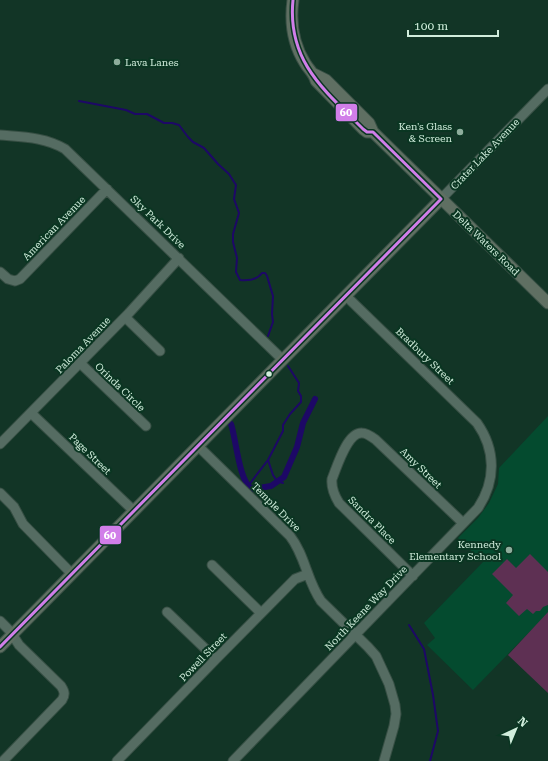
<svg xmlns="http://www.w3.org/2000/svg" width="548" height="761" viewBox="0 0 548 761" font-family="'Roboto Serif',serif">
<rect width="100%" height="100%" fill="#123526"/>
<!-- built -->
<path fill="#044b2f" d="M548,416v197l-75,77 -46,-45 8,-7 -11,-15 59,-61 -25,-24 20,-20 11,-15 9,-19 1,-16z"/>
<!-- green -->
<path fill="#5e3053" d="M530,554l18,18v33l-5,2 -3,4h-4l-3,3 -6,-5 -8,7 -13,-13 7,-8 -21,-21 15,-15 9,9z
M548,612v81l-40,-38z"/>
<g fill="none" stroke-linecap="round" stroke-linejoin="round">
<!-- stream -->
<path stroke="#1d0866" stroke-width="2" d="M79,101l47,9 9,4h12l17,9h8l7,2 9,12 5,5 11,6 14,16 11,10 7,11 -2,14 5,14 -6,21v8l4,16 -1,14 4,8c9,1 17,0 22,-7h3l2,3 6,20 -1,18 1,8 -5,14
M283,483l-6,-2 -4,-6 -5,-15 15,-29v-6l7,-11 11,-12v-6l-3,-5 1,-8 -11,-17
M248,486l20,-26
M409,625l15,24 9,46 5,36 -8,30"/>
<!-- canal -->
<path stroke="#1d0866" stroke-width="6" d="M231,424c5,14 8,58 21,65l19,-3 13,-9 13,-30 6,-24 12,-24"/>
<defs>
<path id="minor" d="M0,135c23,2 45,2 65,14l218,211
M441,199l107,-110
M0,272l8,7 7,2 5,-2 87,-90
M125,317l35,34
M80,363l66,63
M31,413l103,98
M0,444l129,-131 50,-55
M198,446l92,90c15,19 17,45 31,65l47,46 8,9 13,28 6,21 1,9 -2,12 -10,35
M0,493l14,14 9,17 49,50
M212,565l49,48
M413,576l-74,-73c-5,-8 -8,-15 -7,-24 5,-12 15,-47 30,-46 5,0 10,4 14,7l87,83
M167,612l49,47
M0,621l10,10 9,14 42,41c4,6 4,9 1,14l-59,61
M117,761l99,-102 79,-80 13,-5
M233,761l245,-253c18,-27 18,-58 -1,-85l-131,-127"/>
<path id="major" d="M293,0c-3,22 0,44 12,63 4,7 9,10 11,18l47,48 4,3h6
M314,74l12,6 43,43 4,9 175,171
M0,647l441,-448"/>
</defs>
<!-- minor casing -->
<use href="#minor" stroke="#374f44" stroke-width="11"/>
<!-- major casing -->
<use href="#major" stroke="#374f44" stroke-width="13"/>
<!-- minor -->
<use href="#minor" stroke="#556c62" stroke-width="9"/>
<!-- major -->
<use href="#major" stroke="#5f6f62" stroke-width="11"/>
<defs>
<path id="bus-1" d="M293,0c-6,61 31,90 70,129l4,3h6l68,67
M0,647l441,-448"/>
</defs>
<!-- bus-1 casing -->
<use href="#bus-1" stroke="#0a3622" stroke-width="6"/>
<!-- bus-1 -->
<use href="#bus-1" stroke="#d17ee9" stroke-width="3"/>
</g>
<!-- markers -->
<g fill="#8ead9c" stroke="#0a3622" stroke-width="1.5">
<circle cx="117" cy="62" r="4"/>
<circle cx="460" cy="132" r="4"/>
<circle cx="509" cy="550" r="4"/>
</g>
<circle fill="#d1eddc" stroke="#0a3622" stroke-width="1.5" cx="269" cy="374" r="3.5"/>
<g text-anchor="middle" dominant-baseline="central" stroke-width="4" stroke-linejoin="round" paint-order="stroke">
<!-- poi labels -->
<g font-size="10" fill="#d1eddc" stroke="#0a3622" text-anchor="end">
<text x="125" y="62" text-anchor="start">Lava Lanes</text>
<text x="452" y="126">Ken's Glass<tspan x="452" dy="12">&amp; Screen</tspan></text>
<text x="501" y="544">Kennedy<tspan x="501" dy="12">Elementary School</tspan></text>
</g>
<!-- street labels -->
<g font-size="10" fill="#d1eddc" stroke="#0a3622">
<text transform="translate(485 154) rotate(-46)">Crater Lake Avenue</text>
<text transform="translate(158 222) rotate(44)">Sky Park Drive</text>
<text transform="translate(54 228) rotate(-46)">American Avenue</text>
<text transform="translate(486 243) rotate(44)">Delta Waters Road</text>
<text transform="translate(83 345) rotate(-46)">Paloma Avenue</text>
<text transform="translate(425 356) rotate(44)">Bradbury Street</text>
<text transform="translate(120 387) rotate(44)">Orinda Circle</text>
<text transform="translate(90 454) rotate(44)">Page Street</text>
<text transform="translate(421 468) rotate(44)">Amy Street</text>
<text transform="translate(276 507) rotate(45)">Temple Drive</text>
<text transform="translate(372 520) rotate(45)">Sandra Place</text>
<text transform="translate(366 608) rotate(-46)">North Keene Way Drive</text>
<text transform="translate(203 657) rotate(-46)">Powell Street</text>
</g>
</g>
<g stroke="#0a3622" stroke-width="1.5">
<rect x="335" y="103" width="23" height="19" rx="4" fill="#d17ee9"/>
<rect x="99" y="525" width="23" height="20" rx="4" fill="#d17ee9"/>
</g>
<g font-size="11" text-anchor="middle" font-weight="bold" fill="#fff">
<text x="346" y="116">60</text>
<text x="110" y="539">60</text>
</g>
<!-- north arrow -->
<g transform="translate(516 729) rotate(44)" stroke="#0a3622" stroke-width="3" paint-order="stroke">
<path d="M0-3L7 15L0 10L-7 15Z" fill="#d1eddc"/>
<text y="-6" font-size="11" font-weight="bold" text-anchor="middle" fill="#d1eddc">N</text>
</g>
<!-- scale -->
<path d="M408 30v6h90v-6" fill="none" stroke="#d1eddc" stroke-width="2"/>
<text x="414" y="30" font-size="12" fill="#d1eddc" stroke="#0a3622" stroke-width="3" paint-order="stroke">100 m</text>
</svg>
